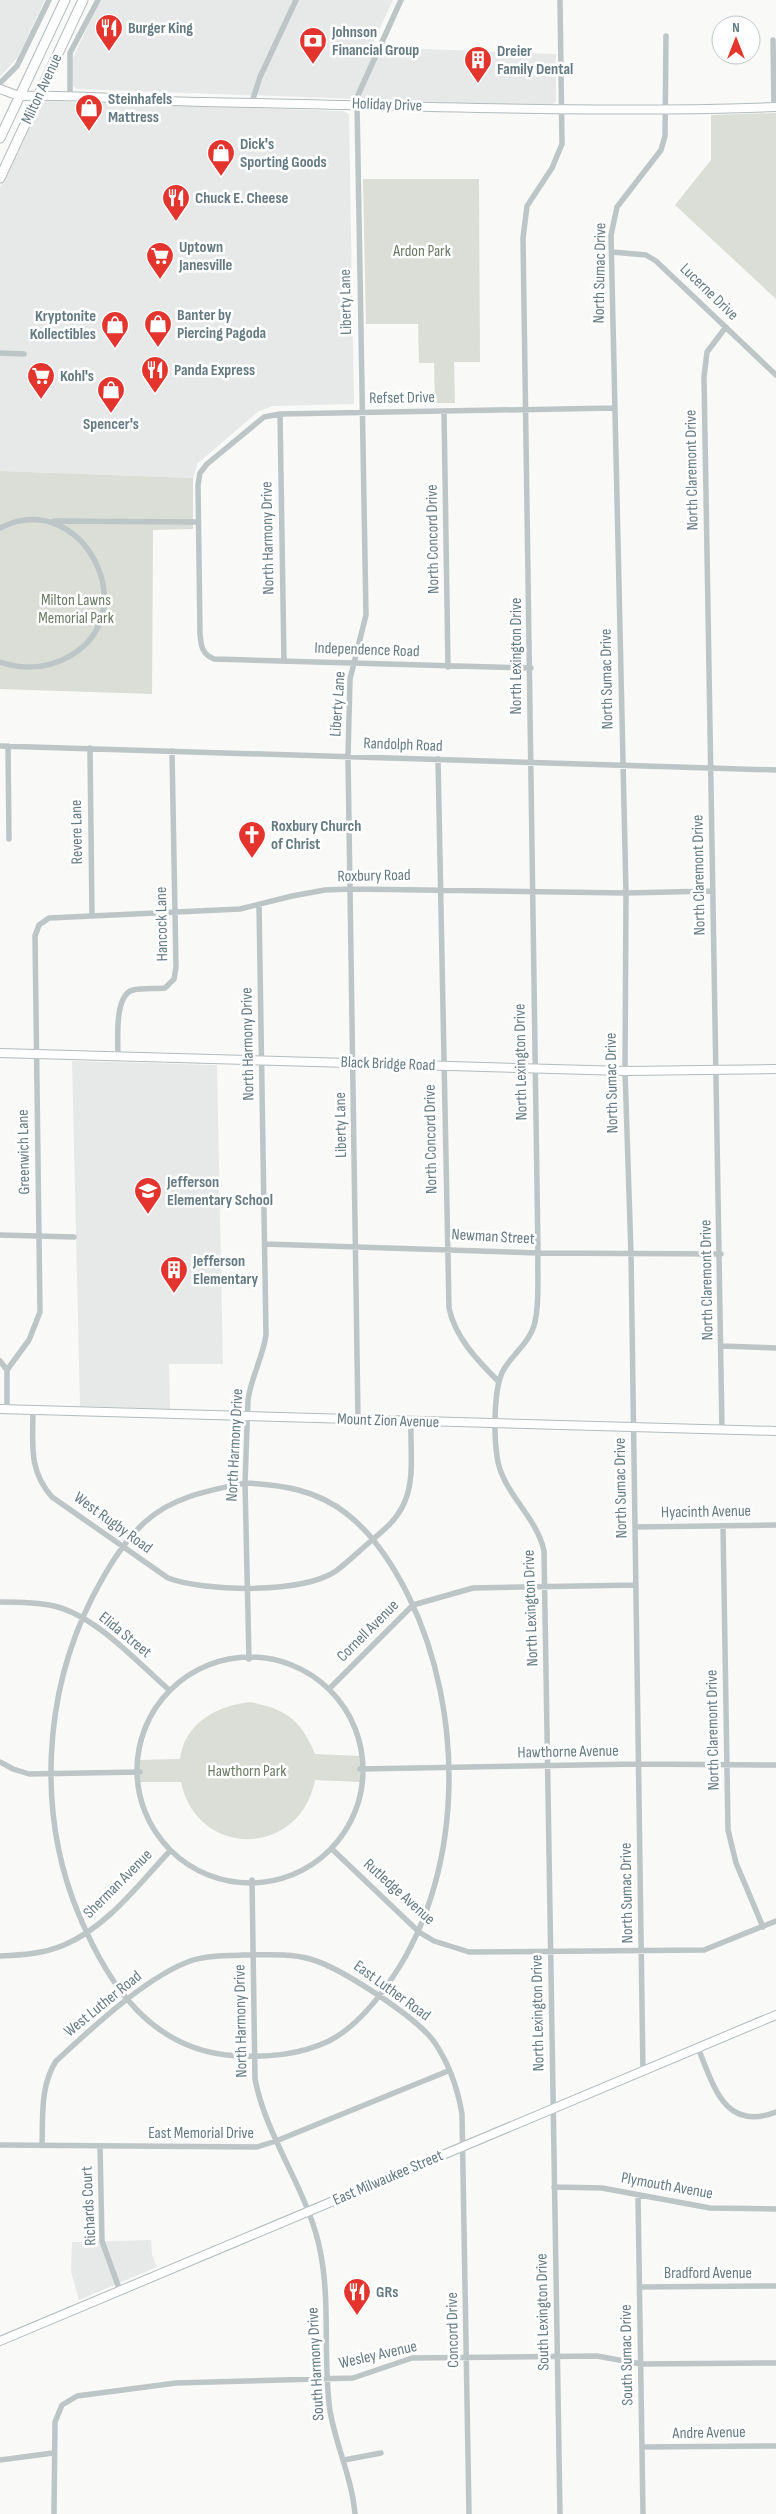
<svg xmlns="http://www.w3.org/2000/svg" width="776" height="2514" viewBox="0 0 776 2514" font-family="'Sofia Sans Condensed',sans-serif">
<rect width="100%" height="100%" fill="#f9f9f7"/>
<!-- built -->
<path fill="#e7e9e8" d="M0,0h45l-27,57 -18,20z
M100,0h293l-22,47 185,7v48l-6,4 -472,-17 -5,-3 -1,-26z
M46,101l297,10 6,3 5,290 -81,2 -14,5 -62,53 -4,14 -193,-7v-284l37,-80z
M72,1061l145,4 6,299h-54l1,45 -90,-3z
M151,2240l1,15 5,12 -78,33 -8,-28 1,-30z"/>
<!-- green -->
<path fill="#daded6" d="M776,113v186l-101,-94 36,-45v-45z
M363,179h116l1,183h-26l1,41h-20l-1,-40h-15l-1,-39h-52z
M0,471l193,7v51l-40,1 -1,164 -152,-5z
M250,1702c36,7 51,18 65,52l45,2v26l-45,-2c-15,78 -118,79 -134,2h-41v-22l40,-1c5,-37 37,-53 70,-57z"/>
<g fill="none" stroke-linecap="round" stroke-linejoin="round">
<defs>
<path id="secondary" d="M0,89l19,7c61,-2 122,5 183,6 191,3 383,12 574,5
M0,1053l625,18 151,-2
M0,1409l776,22
M0,2341l776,-326"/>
<path id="primary" d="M0,138l65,-138
M0,178l83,-178"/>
</defs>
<!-- secondary casing -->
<use href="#secondary" stroke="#b2bbbe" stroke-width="10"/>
<!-- primary casing -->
<use href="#primary" stroke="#b1b9bc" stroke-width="11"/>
<!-- street -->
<path stroke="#bdc5c7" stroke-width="5.5" d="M773,40l1,67
M0,83l17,-17 32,-66
M70,97v-44l28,-53
M252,102l8,-25 36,-77
M612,252l34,3 10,6 120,114
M0,353l24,1
M444,411l4,256
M280,414l4,247
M54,521l144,1
M0,528c81,-42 147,84 70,128 -23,13 -45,14 -70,6
M531,668l-317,-9c-12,-5 -13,-13 -14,-25l-2,-149 2,-12 7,-9 57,-47 16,-3 334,-6
M0,746l776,24
M8,746l1,93
M90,748l2,167
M438,759l11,549c6,29 28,52 49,73
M118,1057c0,-17 -4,-62 15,-67 10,-2 22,-1 32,-2l9,-9 2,-12 -4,-216
M0,1235l74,2
M265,1244l273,9 183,1
M721,1346l55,2
M0,1361l7,9
M7,1409v-39l22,-30 11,-28 -5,-376 4,-11 10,-7 191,-9 52,-13 33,-6 26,-1 275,4 87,-2
M33,1410c0,34 -5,60 19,87l116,81c37,14 134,16 168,-7 12,-9 23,-20 35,-30 14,-12 27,-22 34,-40 10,-23 5,-55 6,-80
M358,1420l-10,-663 2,-78 16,-64 -9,-511 1,-9 43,-95
M722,1430l-18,-1053 3,-25 19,-25
M245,1483c38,2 72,7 102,31 27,21 46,51 61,81 58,117 58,285 -23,393 -15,21 -33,41 -56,53 -30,14 -59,16 -91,15 -85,-4 -129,-69 -159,-141 -42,-100 -36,-220 13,-317 14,-27 30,-55 53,-76 27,-25 65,-32 100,-39z
M723,1526l5,304 8,33 27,64
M635,1527l141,-2
M0,1602c18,0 36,0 54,4 42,10 82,55 114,83
M137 1770a113 113 0 1 1 226 0a113 113 0 1 1-226 0Z
M249,1659l-4,-176 3,-83c3,-23 15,-43 18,-65l-7,-430
M331,1687l82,-82 60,-17 163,-3
M0,1762l13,7 16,5 111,-2
M360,1769l278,-5 138,1
M333,1850l86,82 15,9 35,11 235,-2 72,-29
M252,1880l3,199c11,57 49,106 63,162 14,56 4,114 12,170 6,35 22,67 25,103
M0,1956c22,-1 43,-2 64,-11 43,-18 73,-59 105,-93
M698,2048c16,38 26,84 78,64
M643,2072l-12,-818 -6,-183 1,-178 -15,-658 6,-28 44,-57 4,-14 1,-100
M0,2145l257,2 19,-6 172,-70
M42,2146c1,-29 -2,-60 14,-85 36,-33 92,-86 137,-101 16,-5 33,-4 49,-5 22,0 47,-2 68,4 30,8 108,59 125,84 14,21 23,47 27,71l7,400
M100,2146l2,95 18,50
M554,2187l48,1 108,20 66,1
M638,2195l5,319
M640,2287l136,-1
M642,2447l134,-1
M0,2460l53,-7
M344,2460l37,-7
M54,2514l1,-92 7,-17 15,-9 99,-13 177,-5 59,-20 185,-2 44,8 135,-1
M560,2514l-16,-963c-7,-35 -43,-59 -47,-95 -3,-20 -4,-69 7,-87 9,-15 27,-28 31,-47 5,-21 2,-47 3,-69l-15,-1015 4,-32 25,-38 10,-24 -2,-144"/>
<!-- secondary -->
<use href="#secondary" stroke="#fff" stroke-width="8"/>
<!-- primary -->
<use href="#primary" stroke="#fff" stroke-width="9"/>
</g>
<!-- icons -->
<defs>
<symbol id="restaurant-pin" viewBox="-11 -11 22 30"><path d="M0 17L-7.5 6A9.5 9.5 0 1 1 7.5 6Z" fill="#e3352d" stroke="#fff"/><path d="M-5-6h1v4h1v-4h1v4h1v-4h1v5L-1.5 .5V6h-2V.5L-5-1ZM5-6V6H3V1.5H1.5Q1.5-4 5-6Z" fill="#fff"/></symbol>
<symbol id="bank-pin" viewBox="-11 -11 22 30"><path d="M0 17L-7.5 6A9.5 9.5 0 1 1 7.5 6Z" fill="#e3352d" stroke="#fff"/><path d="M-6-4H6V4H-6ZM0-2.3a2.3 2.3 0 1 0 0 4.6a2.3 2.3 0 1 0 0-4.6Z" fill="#fff"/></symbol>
<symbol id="building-pin" viewBox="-11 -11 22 30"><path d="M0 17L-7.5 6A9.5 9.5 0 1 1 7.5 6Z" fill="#e3352d" stroke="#fff"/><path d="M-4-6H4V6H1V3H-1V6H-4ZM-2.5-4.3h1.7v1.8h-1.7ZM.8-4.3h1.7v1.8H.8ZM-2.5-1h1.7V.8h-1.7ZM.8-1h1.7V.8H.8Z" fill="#fff"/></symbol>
<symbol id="shop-pin" viewBox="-11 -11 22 30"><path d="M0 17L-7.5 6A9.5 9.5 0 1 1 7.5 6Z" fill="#e3352d" stroke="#fff"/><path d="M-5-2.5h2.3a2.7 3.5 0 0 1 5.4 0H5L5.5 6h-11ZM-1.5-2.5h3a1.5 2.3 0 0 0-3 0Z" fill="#fff"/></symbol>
<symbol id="supermarket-pin" viewBox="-11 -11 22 30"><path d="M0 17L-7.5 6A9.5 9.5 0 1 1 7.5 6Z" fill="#e3352d" stroke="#fff"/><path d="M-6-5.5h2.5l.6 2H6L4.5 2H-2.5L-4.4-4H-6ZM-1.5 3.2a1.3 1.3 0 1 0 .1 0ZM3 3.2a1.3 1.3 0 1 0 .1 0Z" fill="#fff"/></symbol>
<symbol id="church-pin" viewBox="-11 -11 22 30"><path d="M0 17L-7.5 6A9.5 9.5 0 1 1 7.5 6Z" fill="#e3352d" stroke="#fff"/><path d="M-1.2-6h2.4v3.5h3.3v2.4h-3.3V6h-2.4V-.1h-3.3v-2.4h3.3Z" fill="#fff"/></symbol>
<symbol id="school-pin" viewBox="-11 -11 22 30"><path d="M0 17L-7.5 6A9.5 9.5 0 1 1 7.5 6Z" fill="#e3352d" stroke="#fff"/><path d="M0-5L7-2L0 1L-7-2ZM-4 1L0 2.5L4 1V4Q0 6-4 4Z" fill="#fff"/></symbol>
</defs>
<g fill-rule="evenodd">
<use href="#restaurant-pin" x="93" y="12" width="32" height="43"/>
<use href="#bank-pin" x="297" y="25" width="32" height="43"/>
<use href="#building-pin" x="462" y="44" width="32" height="43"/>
<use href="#shop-pin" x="73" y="92" width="32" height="43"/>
<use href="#shop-pin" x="205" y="137" width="32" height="43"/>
<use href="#restaurant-pin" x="160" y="182" width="32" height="43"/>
<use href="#supermarket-pin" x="144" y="240" width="32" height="43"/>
<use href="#shop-pin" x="142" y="308" width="32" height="43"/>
<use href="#shop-pin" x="99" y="309" width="32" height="43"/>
<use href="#restaurant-pin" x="139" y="354" width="32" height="43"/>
<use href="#supermarket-pin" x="25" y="360" width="32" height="43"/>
<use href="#shop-pin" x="95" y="374" width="32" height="43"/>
<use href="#church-pin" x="236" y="819" width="32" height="43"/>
<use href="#school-pin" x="132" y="1175" width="32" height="43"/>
<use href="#building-pin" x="158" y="1254" width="32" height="43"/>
<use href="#restaurant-pin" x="341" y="2276" width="32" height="43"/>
</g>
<g text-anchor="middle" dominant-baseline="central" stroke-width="5" stroke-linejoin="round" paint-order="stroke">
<!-- poi labels -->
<g font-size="16" font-weight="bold" fill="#647a82" stroke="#fff" text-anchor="start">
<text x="128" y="28">Burger King</text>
<text x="332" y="32">Johnson<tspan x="332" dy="18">Financial Group</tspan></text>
<text x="497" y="51">Dreier<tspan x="497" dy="18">Family Dental</tspan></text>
<text x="108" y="99">Steinhafels<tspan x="108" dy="18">Mattress</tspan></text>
<text x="240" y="144">Dick's<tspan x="240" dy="18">Sporting Goods</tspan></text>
<text x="195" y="198">Chuck E. Cheese</text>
<text x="179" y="247">Uptown<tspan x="179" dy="18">Janesville</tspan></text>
<text x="177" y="315">Banter by<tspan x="177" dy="18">Piercing Pagoda</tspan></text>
<text x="96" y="316" text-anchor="end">Kryptonite<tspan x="96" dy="18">Kollectibles</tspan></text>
<text x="174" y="370">Panda Express</text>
<text x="60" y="376">Kohl's</text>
<text x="111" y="424" text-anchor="middle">Spencer's</text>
<text x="271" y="826">Roxbury Church<tspan x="271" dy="18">of Christ</tspan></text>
<text x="167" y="1182">Jefferson<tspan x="167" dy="18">Elementary School</tspan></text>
<text x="193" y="1261">Jefferson<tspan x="193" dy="18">Elementary</tspan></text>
<text x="376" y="2292">GRs</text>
</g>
<!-- street labels -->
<g font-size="16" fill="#647a82" stroke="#fff">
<text transform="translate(42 89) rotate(-65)">Milton Avenue</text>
<text transform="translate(387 105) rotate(2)">Holiday Drive</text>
<text transform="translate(600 273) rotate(-89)">North Sumac Drive</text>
<text transform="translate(709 292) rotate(44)">Lucerne Drive</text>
<text transform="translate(346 302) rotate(-91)">Liberty Lane</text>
<text transform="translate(402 398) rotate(-1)">Refset Drive</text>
<text transform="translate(692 470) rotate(-91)">North Claremont Drive</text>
<text transform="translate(268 538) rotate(-91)">North Harmony Drive</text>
<text transform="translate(433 539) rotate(-91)">North Concord Drive</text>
<text transform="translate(367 650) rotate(2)">Independence Road</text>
<text transform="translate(516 656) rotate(-90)">North Lexington Drive</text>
<text transform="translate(607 679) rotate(-91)">North Sumac Drive</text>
<text transform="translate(338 704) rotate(-86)">Liberty Lane</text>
<text transform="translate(403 745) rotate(2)">Randolph Road</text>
<text transform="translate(77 832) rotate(-91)">Revere Lane</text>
<text transform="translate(699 875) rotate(-91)">North Claremont Drive</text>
<text transform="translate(374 876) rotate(-1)">Roxbury Road</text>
<text transform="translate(162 924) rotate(-91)">Hancock Lane</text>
<text transform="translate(248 1044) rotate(-91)">North Harmony Drive</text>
<text transform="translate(521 1062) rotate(-91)">North Lexington Drive</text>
<text transform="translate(388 1064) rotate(2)">Black Bridge Road</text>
<text transform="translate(612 1083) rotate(-91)">North Sumac Drive</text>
<text transform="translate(341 1125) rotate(-91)">Liberty Lane</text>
<text transform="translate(431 1139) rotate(-91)">North Concord Drive</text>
<text transform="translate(24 1152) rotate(-91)">Greenwich Lane</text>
<text transform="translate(493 1237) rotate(3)">Newman Street</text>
<text transform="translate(707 1280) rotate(-91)">North Claremont Drive</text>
<text transform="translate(388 1421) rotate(2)">Mount Zion Avenue</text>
<text transform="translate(235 1445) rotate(-87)">North Harmony Drive</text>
<text transform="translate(621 1488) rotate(-91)">North Sumac Drive</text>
<text transform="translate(706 1512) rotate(-1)">Hyacinth Avenue</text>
<text transform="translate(113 1523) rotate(36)">West Rugby Road</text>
<text transform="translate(531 1608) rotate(-92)">North Lexington Drive</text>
<text transform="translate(368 1631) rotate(-45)">Cornell Avenue</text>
<text transform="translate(125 1635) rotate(39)">Elida Street</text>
<text transform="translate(713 1730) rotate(-91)">North Claremont Drive</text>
<text transform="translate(568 1752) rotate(-1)">Hawthorne Avenue</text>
<text transform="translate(118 1884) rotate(-45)">Sherman Avenue</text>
<text transform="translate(399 1892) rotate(42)">Rutledge Avenue</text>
<text transform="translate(627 1893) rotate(-91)">North Sumac Drive</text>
<text transform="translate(392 1991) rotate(36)">East Luther Road</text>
<text transform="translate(103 2004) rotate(-39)">West Luther Road</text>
<text transform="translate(538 2013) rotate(-91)">North Lexington Drive</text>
<text transform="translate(241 2021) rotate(-91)">North Harmony Drive</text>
<text x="201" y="2133">East Memorial Drive</text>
<text transform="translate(388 2178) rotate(-23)">East Milwaukee Street</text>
<text transform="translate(667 2186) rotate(10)">Plymouth Avenue</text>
<text transform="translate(89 2206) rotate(-93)">Richards Court</text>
<text x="708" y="2273">Bradford Avenue</text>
<text transform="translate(543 2312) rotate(-91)">South Lexington Drive</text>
<text transform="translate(453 2330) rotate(-91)">Concord Drive</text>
<text transform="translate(378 2355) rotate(-13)">Wesley Avenue</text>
<text transform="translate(627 2355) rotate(-91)">South Sumac Drive</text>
<text transform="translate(316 2364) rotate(-93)">South Harmony Drive</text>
<text transform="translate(709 2433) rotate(-1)">Andre Avenue</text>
</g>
<!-- park labels -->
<g font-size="16" fill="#6b7a63" stroke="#fff">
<text x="422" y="251">Ardon Park</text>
<text x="76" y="600">Milton Lawns<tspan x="76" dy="18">Memorial Park</tspan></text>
<text x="247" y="1771">Hawthorn Park</text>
</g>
</g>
<!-- north arrow -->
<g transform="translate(736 40)"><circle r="24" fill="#ffffff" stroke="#c1cacd"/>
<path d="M0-4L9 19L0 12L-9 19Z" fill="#e3352d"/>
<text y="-8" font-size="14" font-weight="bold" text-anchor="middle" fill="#647a82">N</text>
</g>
</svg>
